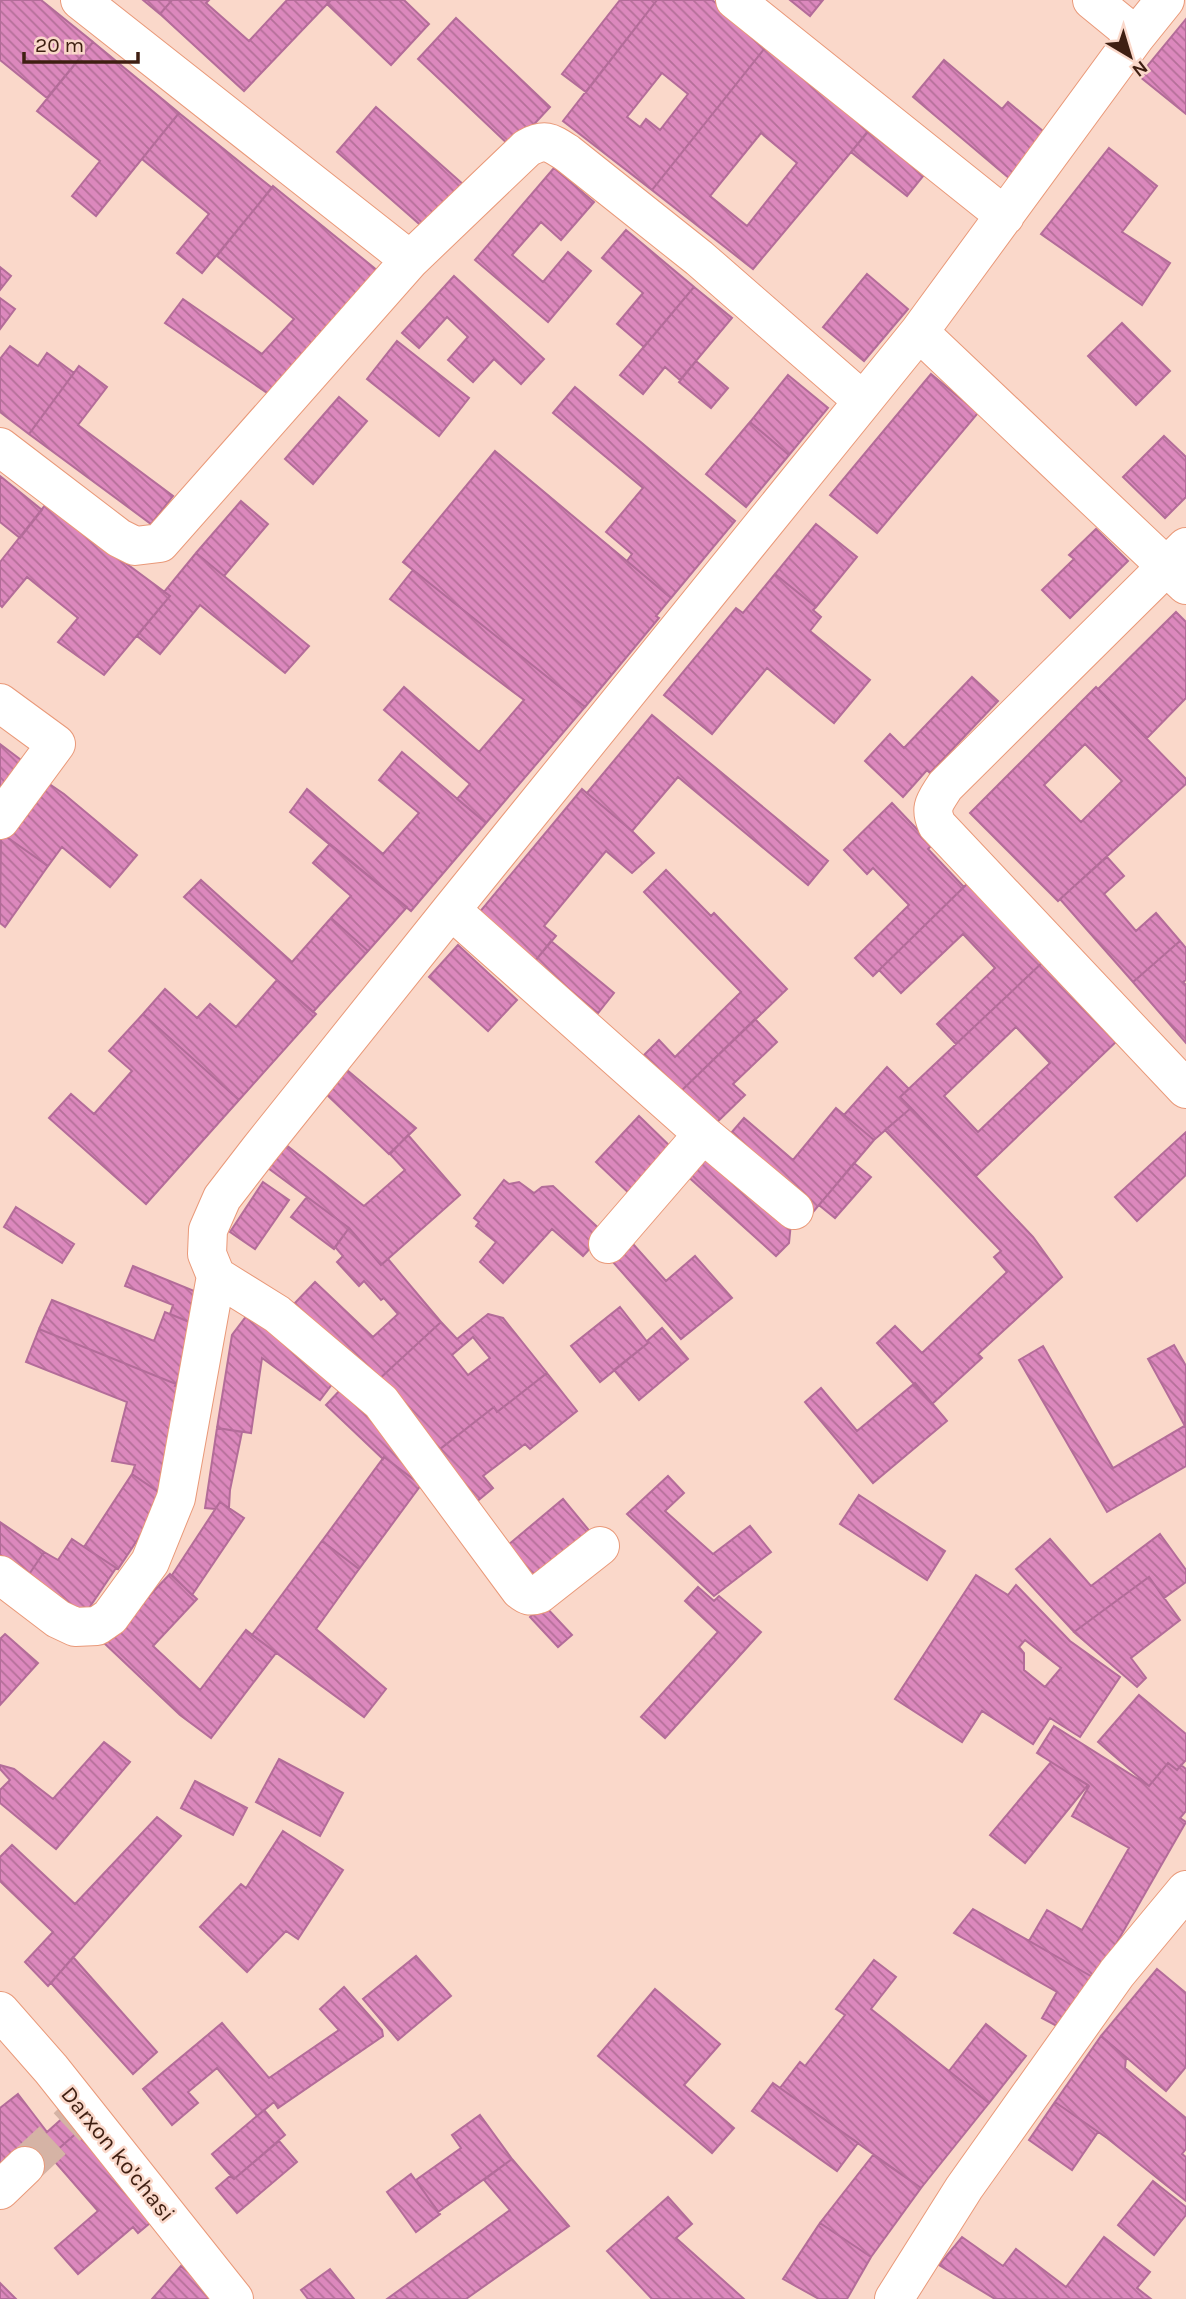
<svg xmlns="http://www.w3.org/2000/svg" width="1186" height="2299" viewBox="0 0 1186 2299" font-family="Karla,sans-serif">
<defs>
<pattern id="building-back-hatch" width="6" height="6" patternUnits="userSpaceOnUse" patternTransform="scale(1.75)"><rect width="6" height="6" fill="#dc88bd"/><path d="M-1 5l2 2M0 0l6 6M5-1l2 2" fill="none" stroke="#b46f98"/></pattern>
</defs>
<rect width="100%" height="100%" fill="#fad8ca"/>
<!-- building -->
<path fill="url(#building-back-hatch)" stroke="#b36c99" stroke-width="2" fill-rule="evenodd" d="M0,0h41l52,42 -46,56 -47,-38z
M143,0h29l-12,14z
M172,0h37l-3,3 43,38 38,-41h44l-87,91 -84,-77z
M331,0h73l25,24 -38,41 -64,-61z
M620,0h37l-71,92 -24,-18z
M657,0h55l56,44 -116,146 -89,-69zM662,73l26,21 -28,36 -14,-11 -6,8 -13,-10z
M790,0h33l-13,16z
M456,18l94,89 -38,41 -94,-89z
M1186,19v95l-47,-38z
M93,42l86,71 -83,103 -24,-20 28,-35 -63,-50z
M768,44l105,82 -120,143 -101,-79zM761,133l36,30 -50,63 -37,-30z
M944,60l58,49 6,-7 42,35 -34,47 -103,-87z
M376,107l88,78 -39,44 -88,-77z
M179,113l93,75 -70,85 -25,-20 32,-39 -67,-55z
M868,131l56,44 -17,21 -56,-44z
M1109,148l48,38 -35,46 48,31 -28,42 -101,-71z
M554,168l40,34 -33,38 -20,-18 -29,33 31,27 25,-30 23,19 -43,51 -73,-62z
M273,186l110,89 -110,122 -108,-74 18,-24 79,55 32,-35 -77,-63z
M626,230l68,57 -50,60 -27,-23 26,-31 -41,-35z
M0,267l11,9 -11,14z
M867,274l41,35 -44,52 -41,-34z
M454,276l90,83 -23,25 -27,-25 -21,23 -25,-22 20,-23 -21,-20 -28,31 -17,-15z
M694,287l38,31 -52,62 -15,-13 -22,27 -23,-19z
M0,298l15,11 -15,20z
M1122,323l48,48 -34,34 -48,-49z
M397,341l72,57 -30,38 -72,-57z
M10,346l28,20 9,-13 27,20 -45,61 -29,-22v-53z
M696,361l32,27 -17,20 -32,-26z
M79,366l28,21 -29,38 95,71 -22,28 -122,-90z
M931,374l47,39 -101,120 -47,-38z
M788,375l40,33 -39,47 -39,-33z
M575,387l160,134 -64,77 -44,-37 5,-7 -26,-22 37,-44 -90,-75z
M339,397l28,24 -54,63 -28,-25z
M750,422l39,33 -43,52 -40,-33z
M1164,436l22,21v40l-21,21 -42,-41z
M495,451l176,147 -15,18 3,2 -74,89 -182,-145z
M0,476l42,34 -22,28 -20,-16z
M241,501l27,23 -44,52 -28,-23z
M46,504l124,92 -66,79 -46,-33 20,-24 -51,-41 -25,30 -2,-2v-43z
M816,524l41,33 -41,50 -41,-33z
M1096,529l32,32 -58,57 -28,-28 32,-31 -5,-4z
M196,553l113,93 -24,27 -85,-68 -40,49 -23,-18 33,-40 -6,-4z
M413,570l172,137 -99,116 -29,-24 13,-15 -86,-74 20,-23 75,65 45,-52 -134,-101z
M775,574l41,33 -3,3 8,7 -11,14 60,49 -36,43 -67,-55 -55,66 -48,-39 72,-87 7,5z
M1176,612l10,10v76l-39,40 -49,-49z
M972,677l26,24 -68,72 -3,-3 -24,27 -38,-36 25,-27 14,14z
M1096,687l90,92v5l-128,117 -88,-88zM1085,744l37,37 -41,41 -37,-37z
M652,715l176,146 -20,24 -130,-108 -46,54 -45,-38z
M0,744l29,22 -29,38z
M402,752l84,71 -75,88 -121,-99 17,-23 76,65 36,-41 -40,-33z
M45,781l19,13 73,61 -27,32 -48,-40 -14,19 -47,-33z
M582,789l50,42 22,22 -22,20 -26,-22 -62,75 12,10 -21,25 -57,-47z
M892,803l40,42 -4,4 36,38 -91,89 -18,-18 54,-53 -36,-37 -6,6 -23,-24z
M1,833l47,33 -43,61 -5,-4z
M330,844l77,63 -39,44 -37,-33 20,-22 -38,-33z
M1107,857l17,19 -20,18 32,37 20,-18 24,28 -47,41 -73,-83z
M666,870l45,46 3,-3 73,76 -108,104 -36,-37 16,-16 16,17 66,-65 -97,-100z
M201,880l91,82 39,-44 37,33 -55,61 -129,-115z
M969,882l75,79 -88,83 -19,-20 58,-56 -32,-34 -62,59 -22,-23z
M551,941l63,52 -16,20 -63,-52z
M1180,941l6,7v32l-3,2 3,3v58l-53,-61z
M458,945l59,55 -29,31 -59,-54z
M1044,961l75,78 -143,137 -76,-79zM1016,1027l34,36 -72,69 -34,-36z
M277,980l39,34 -77,86 -96,-86 22,-25 32,29 13,-14 26,23z
M143,1014l96,86 -93,104 -97,-86 22,-24 23,20 38,-43 -23,-20z
M755,1019l22,23 -44,42 12,11 -33,32 -33,-34z
M887,1067l22,22 -9,8 11,11 -37,32 -30,-25z
M347,1070l69,58 -27,26 -62,-59z
M836,1108l38,32 -61,72 -87,-73 18,-21 49,42z
M911,1108l122,129 29,40 -84,77 4,4 -50,46 -55,-61 18,-17 27,27 85,-81 -13,-15 7,-6 -116,-121z
M639,1116l36,35 -43,45 -36,-34z
M1186,1132v43l-49,46 -22,-24z
M408,1135l52,60 -79,70 -32,-37 -81,-60 18,-23 78,61 41,-36 -15,-16z
M709,1148l82,75 -2,20 -13,13 -91,-82z
M854,1163l17,14 -36,41 -16,-13z
M504,1180l5,4 10,-2 15,11 8,-6 11,-1 51,47 -21,23 -31,-27 -49,54 -23,-21 16,-20 -20,-16 3,-4 -5,-4z
M263,1182l26,18 -34,49 -25,-17z
M307,1197l42,31 -15,21 -43,-32z
M16,1207l58,37 -12,19 -58,-36z
M349,1228l32,37 7,-6 53,63 -65,60 -82,-78 21,-22 58,55 25,-23 -14,-16 -3,2 -17,-19 -5,5 -22,-24 6,-6 -8,-9z
M633,1244l33,37 29,-25 37,42 -51,41 -68,-77z
M133,1266l71,29 -12,28 -22,-9 3,-9 -48,-19z
M52,1300l102,41 11,-29 34,14 -23,58 -137,-55z
M620,1307l28,36 -48,39 -29,-36z
M251,1310l88,65 -19,25 -58,-42 -11,75 -34,-5 15,-93z
M488,1314l15,4 44,55 -50,39 -3,-5 -59,46 -59,-71 65,-60 16,17zM473,1337l17,21 -22,17 -16,-20z
M662,1328l26,31 -49,41 -25,-30 34,-27 -1,-2z
M39,1329l137,55 -1,2 13,4 -22,107 -34,-23 3,-9 -23,-4 15,-59 -101,-40z
M1174,1345l12,21 -1,60 -37,-67z
M1043,1346l70,122 73,-43v41l-79,46 -88,-152z
M547,1373l30,38 -47,38 -5,-5 -42,32 10,12 -18,15 -40,-50 59,-46 3,5z
M915,1383l32,38 -74,62 -68,-81 16,-14 36,43z
M342,1388l79,87 -4,7 -33,-25 -1,2 -57,-54z
M217,1428l25,4 -12,58 -1,18 -9,-6 -5,7 -10,-1z
M384,1457l37,28 -62,84 -37,-28z
M132,1474l34,23 -48,72 -34,-22z
M668,1476l16,17 -19,18 48,43 37,-28 21,26 -57,44 -87,-82z
M859,1495l86,56 -18,29 -87,-56z
M563,1499l34,41 -57,45 -32,-40z
M220,1502l24,16 -52,77 -20,-20z
M0,1522l44,30 -16,24 -28,-15z
M1160,1534l26,36v12l-22,16 -15,-21 -75,55 -58,-63 34,-30 41,47z
M72,1539l44,29 -31,46 -57,-38 16,-24 14,8z
M322,1541l37,28 -43,60 70,60 -22,28 -112,-82z
M170,1574l27,25 -44,47 47,44 46,-60 30,23 -65,85 -31,-23 -76,-72z
M976,1575l32,20 8,-10 54,56 50,36 -40,60 -30,-19 -17,26 -51,-33 -20,31 -67,-43zM1025,1640l36,28 -16,19 -21,-17v-17l-5,-6z
M1149,1577l31,43 -49,38 15,20 -9,9 -63,-55z
M698,1587l16,14 5,-5 42,36 -96,106 -24,-21 77,-85 -33,-31z
M543,1604l29,31 -14,12 -28,-30z
M5,1634l33,29 -38,42v-66z
M1139,1695l47,39v26l-9,10 -9,-7 -19,23 -51,-44z
M1054,1726l95,60 19,-23 9,7 4,-5 5,4v42l-6,7 6,4 -90,157 -67,-38 18,-31 35,20 47,-82 -57,-32 17,-30 -52,-33z
M104,1742l26,20 -74,87 -56,-46v-13l10,-10 -10,-11v-4l14,4 39,30z
M279,1759l64,34 -23,43 -64,-34z
M1051,1762l37,23 -63,78 -35,-28z
M195,1781l52,27 -14,27 -52,-27z
M157,1817l24,19 -133,150 -23,-24 28,-30 -53,-51v-24l12,-12 63,59z
M283,1831l60,39 -45,69 -12,-8 -39,41 -47,-45 41,-43 5,4z
M973,1909l123,70 -30,52 -24,-13 15,-26 -103,-59z
M416,1956l35,40 -53,44 -35,-41z
M73,1957l84,95 -24,22 -82,-91z
M874,1960l22,17 -25,32 118,94 -68,85 -141,-100 20,-26 5,4 40,-51 -9,-6z
M1157,1969l29,24v74l-20,24 -65,-55z
M344,1987l38,43 1,6 -105,72 -4,-6 -17,14 -40,-48 -29,24 10,11 -26,22 -29,-36 79,-66 47,55 70,-48 -19,-21z
M655,1989l65,55 -36,41 50,43 -22,25 -114,-97z
M986,2024l40,32 -37,47 -40,-32z
M1101,2036l25,22 -1,10 61,50v31l-4,5 4,3v44l-79,-63 -52,-36z
M773,2083l85,60 -21,28 -85,-60z
M18,2094l29,38 -47,40v-64z
M1055,2102l43,30 -26,38 -43,-30z
M264,2110l21,25 -51,44 -22,-25z
M480,2115l32,44 -74,53 -22,-32 45,-32 -9,-13z
M65,2116l14,15 -48,42 -13,-15z
M79,2131l76,88 -17,14 -5,-6 -55,47 -23,-26 43,-37 -48,-55z
M279,2141l18,21 -60,51 -21,-25 14,-12 4,3z
M873,2155l48,33 -50,69 -51,-34z
M512,2159l57,67 -103,73h-79l123,-89 -26,-30z
M411,2174l29,40 -24,18 -29,-40z
M1153,2181l33,26v8l-32,40 -36,-30z
M668,2197l24,27 -16,14 68,61h-92l-45,-48z
M820,2223l51,34 -24,42h-28l-36,-20z
M962,2237l41,29 13,-17 50,38 38,-50 46,35 -13,16 14,11h-156l-56,-34z
M181,2266l38,33h-67z
M330,2269l24,30h-46l-7,-9z
M0,2283l16,16h-16z"/>
<g fill="none" stroke-linecap="round" stroke-linejoin="round">
<!-- minor-tunnel -->
<path stroke="#d5b3a5" stroke-width="38" stroke-dasharray="38 19" stroke-linecap="butt" d="M25,2166l46,-43"/>
<defs>
<path id="minor" d="M80,0l330,260
M735,0l270,216
M1092,0l44,36
M919,332l267,253
M0,447l119,91 16,8 25,-3 250,-283 117,-112c18,-10 23,-6 40,5l132,105 164,143
M1186,547l-241,239c-10,16 -16,21 -8,39l249,264
M0,703l56,41 -56,76
M451,910l252,224 -95,110
M703,1134l91,76
M216,1276l61,38 104,88 139,188c7,6 10,7 19,4l61,-48
M0,1575l58,44 17,8 22,-1 13,-9 40,-55 26,-64 40,-222 -9,-22 1,-24 14,-32 37,-48 192,-240 468,-578 217,-296 29,-36
M0,2190l25,-24
M894,2299l70,-111 153,-215 69,-83"/>
<path id="major" d="M0,2011l51,58 183,230"/>
</defs>
<!-- minor casing -->
<use href="#minor" stroke="#e99979" stroke-width="40"/>
<!-- major casing -->
<use href="#major" stroke="#e99979" stroke-width="40"/>
<!-- minor -->
<use href="#minor" stroke="#fff" stroke-width="38"/>
<!-- major -->
<use href="#major" stroke="#fff" stroke-width="38"/>
</g>
<g text-anchor="middle" dominant-baseline="central" stroke-width="5" stroke-linejoin="round" paint-order="stroke">
<!-- street labels -->
<g font-size="23" fill="#3f1f12" stroke="#fad8ca">
<text transform="translate(118 2154) rotate(51)">Darxon ko'chasi</text>
</g>
</g>
<!-- north arrow -->
<g transform="translate(1130 56) rotate(142)" stroke="#fad8ca" stroke-width="5" paint-order="stroke">
<path d="M0-5L12 26L0 18L-12 26Z" fill="#3f1f12"/>
<text y="-10" font-size="19" font-weight="bold" text-anchor="middle" fill="#3f1f12">N</text>
</g>
<!-- scale -->
<path d="M24 52v10h114v-10" fill="none" stroke="#3f1f12" stroke-width="3.5"/>
<text x="35" y="52" font-size="21" fill="#3f1f12" stroke="#fad8ca" stroke-width="5" paint-order="stroke">20 m</text>
</svg>
